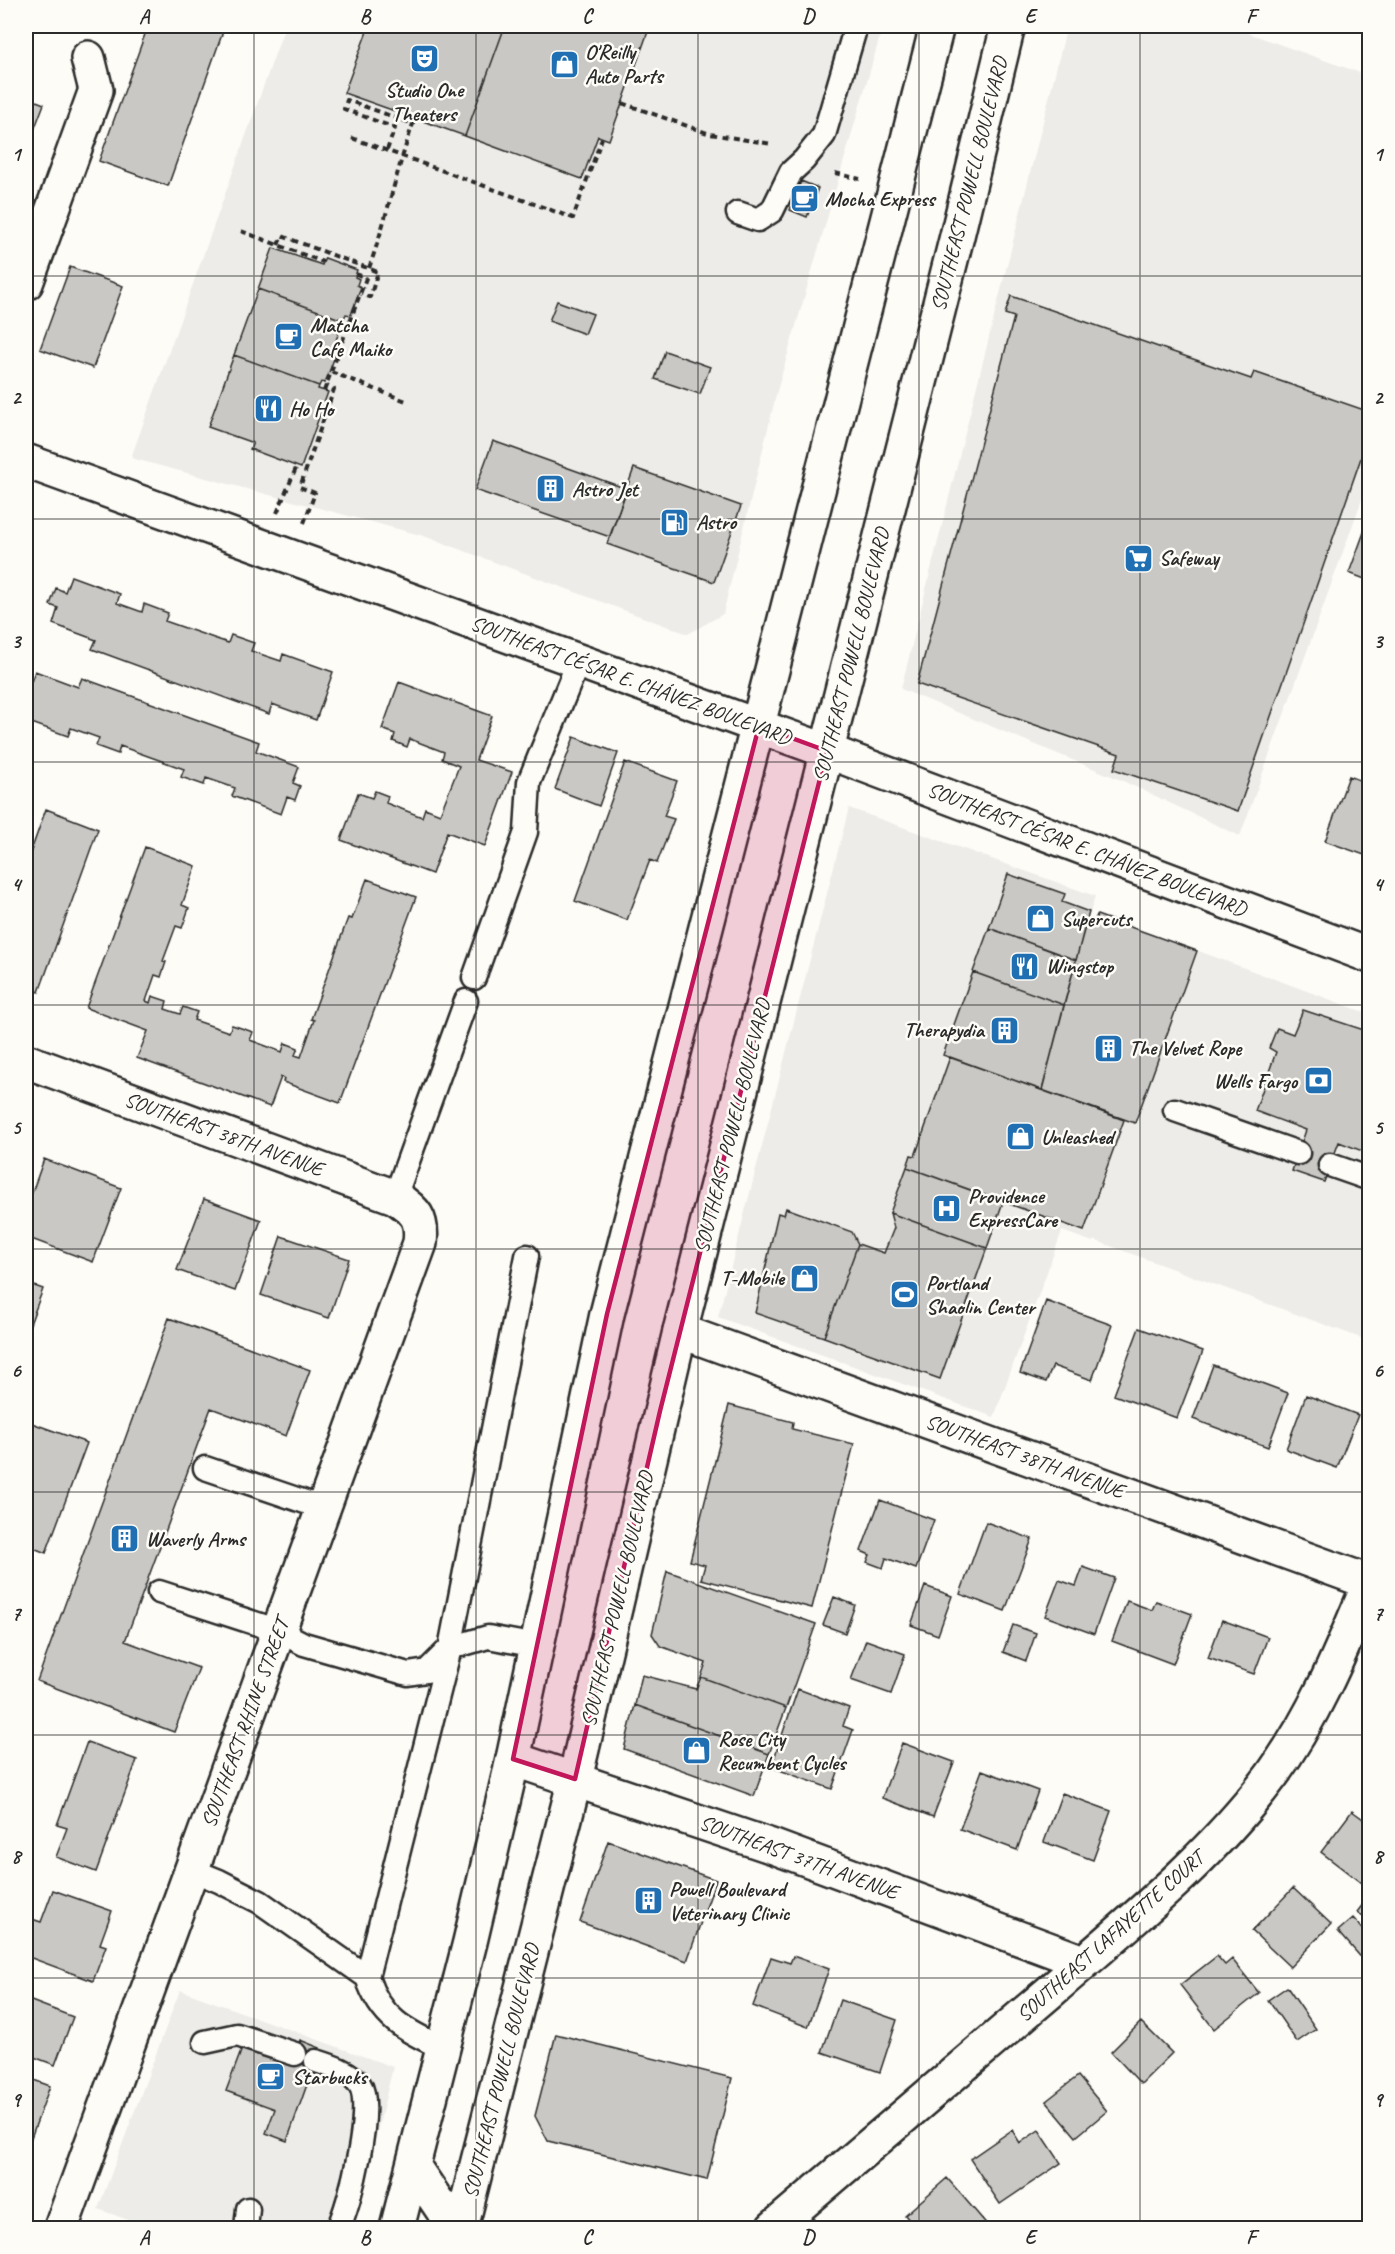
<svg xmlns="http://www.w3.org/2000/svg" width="1395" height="2254" viewBox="0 0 1395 2254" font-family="Caveat,sans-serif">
<rect width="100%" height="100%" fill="#fdfcf7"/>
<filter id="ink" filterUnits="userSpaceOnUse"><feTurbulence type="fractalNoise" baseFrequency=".0167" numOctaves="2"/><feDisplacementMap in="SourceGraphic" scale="12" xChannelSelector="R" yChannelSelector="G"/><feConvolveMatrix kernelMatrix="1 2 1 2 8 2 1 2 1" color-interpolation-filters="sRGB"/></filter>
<g filter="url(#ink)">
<!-- built -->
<path fill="#edece8" d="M285,26h598l-106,365 -54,223 -35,20 -264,-98 -293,-78z
M1067,26h161l141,50v404l-129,356 -119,-56 -220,-91z
M849,808l246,88 -19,64 -34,130 88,31 63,-172 176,65v327l-275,-101 -1,2 -31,-11 -68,186 -276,-100z
M180,1990l213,77 -39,161h-204l-52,-19z"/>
<!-- building -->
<path fill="#c9c8c4" stroke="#2b2b2b" stroke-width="1.5" d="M148,26h77l-57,160 -69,-25z
M369,26h136l-40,110 -121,-43z
M505,26h145l-41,114 -11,-4 -16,43 -117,-43z
M26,97l18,7 -13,34 -5,-1v3z
M801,181l17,7 -11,29 -17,-7z
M273,248l49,17 3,-7 32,12 -2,7 4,2 -2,6 4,2 -10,28 -5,-1 -3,6 -85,-31z
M70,267l53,19 -30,82 -53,-19z
M258,289l85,31 -12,35 4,1 -10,27 -4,-1 -2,4 -85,-31z
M1011,296l240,83 3,-7 116,40v20l-132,379 -124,-42 5,-15 -202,-70 97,-367 -9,-3z
M557,301l36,13 -8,20 -36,-13z
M665,351l45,16 -10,27 -45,-15z
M234,355l85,31 -1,3 10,3 -27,76 -51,-19 3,-6 -45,-16z
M493,441l134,48 -17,48 -135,-47z
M634,468l107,38 -27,76 -107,-38z
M1370,516v65l-21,-8z
M71,576l49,18 -3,9 25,9 2,-8 24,9 -3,8 63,22 3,-8 23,8 -3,8 30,10 2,-7 50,18 -17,48 -44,-16 -3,10 -177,-65 4,-9 -43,-16 5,-16 -8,-3 6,-17 9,4z
M35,671l43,16 4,-9 177,64 -3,9 43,16 -6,16 7,3 -5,14 -8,-3 -6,17 -49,-18 3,-8 -29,-10 -2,7 -23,-8 3,-8 -64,-23 -2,8 -22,-8 3,-8 -28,-10 -3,8 -42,-15v-35l3,1z
M399,682l93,34 -16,44 36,12 -27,74 -38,-14 -15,42 -91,-34 17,-47 14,5 3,-7 13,5 -2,7 36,14 3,-9 15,6 19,-48 -17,-7 2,-7 -34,-13 -3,8 -14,-6 2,-7 -13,-5z
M574,737l44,16 -19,53 -44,-17z
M625,762l52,19 -13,35 10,3 -17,44 -7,-3 -23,60 -52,-19z
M1349,776l21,8v73l-45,-16z
M46,809l52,20 -59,163 -13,-5v-122z
M145,847l51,19 -14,39 7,3 -7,20 -6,-2 -13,35 3,1 -5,15 -6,-2 -9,26 4,2 2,-7 15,5 -2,8 15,5 3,-7 14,5 -3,8 35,12 3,-7 21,7 -3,8 32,12 3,-9 13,5 -3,7 6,2 13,-37 -3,-1 37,-101 4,1 15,-40 49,18 -76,206 -57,-21 1,-4 -3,-1 -11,30 -133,-49 11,-27 -62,-23z
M1008,874l57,20 -3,8 27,10 -13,48 -87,-32z
M1097,915l100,36 -62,172 -93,-33 43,-164 7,2z
M989,928l87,32 -12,45 -91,-33z
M973,972l91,33 -22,85 -99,-35z
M1303,1010l67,22v122l-31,-12 -15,40 -32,-11 14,-41 -51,-19 21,-59 -7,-4 8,-20 16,6z
M950,1057l174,63 -40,111 -177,-64 4,-12 4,1z
M44,1159l77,29 -28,74 -67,-25v-41l4,2z
M907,1167l96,35 -16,46 -97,-35z
M204,1199l57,21 -26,71 -58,-21z
M786,1208l66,24 6,12 -34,93 -69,-24 23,-100 6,2z
M890,1213l97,35 -47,131 -116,-42 34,-93 26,9 10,-25z
M281,1236l68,23 -20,59 -68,-23z
M26,1283l17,6 -17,46z
M1046,1301l66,24 -20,55 -39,-14 -7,16 -26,-9z
M169,1318l141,52 -24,66 -75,-28 -86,233 74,27 -25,64 -137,-51z
M1139,1328l64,23 -26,67 -63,-23z
M1213,1365l75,28 -20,54 -75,-28z
M1306,1395l52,20 -21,53 -51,-19z
M729,1405l64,17 -1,7 62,15 -42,164 -111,-29 4,-14 -15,-4z
M29,1422l58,21 -41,110 -20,-8v-113z
M880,1500l54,20 -18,49 -30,-11 -3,10 -16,-6 3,-7 -9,-4z
M986,1522l46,17 -27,72 -45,-17z
M1083,1567l31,11 -20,56 -49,-18 14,-36 17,6z
M667,1571l149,53 -30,84 -85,-31 5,-14 -46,-17 -8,-12z
M925,1586l27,10 -14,39 -27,-10z
M834,1597l21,8 -10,28 -22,-8z
M1127,1601l25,9 4,-9 36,13 -19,50 -61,-23z
M1222,1620l46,17 -14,37 -46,-16z
M1013,1625l23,8 -10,28 -23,-9z
M866,1640l39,14 -14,40 -40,-14z
M642,1675l54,14 5,-12 85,31 -17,46 -134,-49z
M798,1689l51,19 -6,18 10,4 -21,59 -61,-22z
M635,1705l134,49 -15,42 -130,-47z
M87,1742l50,18 -41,112 -40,-15 11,-29 -10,-3z
M902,1743l52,19 -21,55 -51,-19z
M982,1770l56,21 -21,59 -57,-21z
M1062,1793l49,18 -18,49 -49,-18z
M1352,1811l18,13v55l-5,7 -44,-34z
M608,1841l108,39 -29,81 -107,-39z
M1293,1888l38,36 -41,43 -38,-36z
M53,1890l59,21 -12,33 6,2 -13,35 -67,-25v-20l6,-17 9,3z
M1370,1895v26l-13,-9z
M1353,1918l17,19v21l-5,4 -27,-31z
M793,1956l36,13 -21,58 -55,-21 18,-49 19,6z
M1217,1956l8,9 7,-6 27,34 -45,36 -34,-44z
M1287,1987l29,42 -19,13 -29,-42z
M26,1999l47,18 -18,48 -29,-11z
M840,2000l57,20 -17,52 -58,-20z
M1141,2022l31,31 -31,31 -30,-32z
M556,2034l176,44 -25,102 -159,-39 -13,-25z
M300,2040l20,8 -33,93 -21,-8 9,-24 -49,-18 17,-45 48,18z
M26,2066l8,3 -3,10 19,7 -22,60 -2,-1z
M1078,2076l29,35 -31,26 -30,-36z
M1012,2130l8,13 19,-13 22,33 -61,41 -30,-45z
M947,2178l43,50h-74l-11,-13z"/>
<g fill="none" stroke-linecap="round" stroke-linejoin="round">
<defs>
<path id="lane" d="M738,213l20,7 14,-9 19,-39 13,-12 20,-25 32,-109
M474,978l52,-146 3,-50 50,-122
M1175,1110l123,43
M1330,1165l40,14
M395,1197l71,-196
M205,1468l118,40
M159,1592l120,39 25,13 104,30 19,-3 23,-23 38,-11 49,9
M192,1870l27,11 41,21 107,75
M205,2042l32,-7 58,19
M443,2048c-38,-17 -63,-30 -76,-71l83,-329 77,-392
M316,2061c13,4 36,11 44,24 14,21 -10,121 -22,143
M246,2228l2,-19"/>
<path id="street" d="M26,283l70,-193 -8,-32
M26,1061l369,136c20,13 28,21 25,46l-359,985
M680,1331l689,251
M513,1759l261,88 309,115
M773,2228c93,-79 186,-159 279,-238 77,-67 159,-133 220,-215 43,-59 70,-126 98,-193"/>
<path id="secondary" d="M827,751l543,205"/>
<path id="primary" d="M26,461l801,290
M413,2166l42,62
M397,2228l73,-286 43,-183 94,-445 330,-1288
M461,2228l114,-449 105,-448 277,-1095 51,-210"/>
</defs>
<!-- lane casing -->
<use href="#lane" stroke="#2b2b2b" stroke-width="27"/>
<!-- street casing -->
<use href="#street" stroke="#2b2b2b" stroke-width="38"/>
<!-- secondary casing -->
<use href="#secondary" stroke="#2b2b2b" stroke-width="38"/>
<!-- primary casing -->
<use href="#primary" stroke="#2b2b2b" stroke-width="38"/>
<!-- path -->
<path stroke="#2b2b2b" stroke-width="4" stroke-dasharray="6 4.5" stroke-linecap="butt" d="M622,103l88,31 62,10
M352,138l221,80 29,-80
M387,150l8,-22 -51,-19 3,-9 66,24 2,-6
M835,173l25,6
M241,231l82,31
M278,245l4,-9 96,36 -8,25 -9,-3
M369,268c17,-47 27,-96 44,-144
M331,372l75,29
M324,391l42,-113 -10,-4
M277,513l20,-47
M304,523l11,-30 -15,-6 34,-98 -7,-3"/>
<!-- lane -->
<use href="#lane" stroke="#fdfcf7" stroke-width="22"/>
<!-- street -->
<use href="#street" stroke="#fdfcf7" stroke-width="33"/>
<!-- secondary -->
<use href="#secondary" stroke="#fdfcf7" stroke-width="33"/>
<!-- primary -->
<use href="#primary" stroke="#fdfcf7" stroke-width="33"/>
</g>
</g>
<!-- marked area -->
<path fill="#c2185b" fill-opacity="0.2" stroke="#c2185b" stroke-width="4.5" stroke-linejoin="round" d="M759,726l68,25 -167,660 -85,368 -62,-20 94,-445z"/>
<!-- grid -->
<path fill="none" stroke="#2b2b2b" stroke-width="1.5" stroke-opacity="0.55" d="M254,26v2202M476,26v2202M698,26v2202M919,26v2202M1140,26v2202M26,276h1344M26,519h1344M26,762h1344M26,1005h1344M26,1249h1344M26,1492h1344M26,1735h1344M26,1978h1344"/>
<!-- icons -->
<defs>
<symbol id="theatre-square" viewBox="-11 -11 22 22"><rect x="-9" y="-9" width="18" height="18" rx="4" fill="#1f6fb2" stroke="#fdfcf7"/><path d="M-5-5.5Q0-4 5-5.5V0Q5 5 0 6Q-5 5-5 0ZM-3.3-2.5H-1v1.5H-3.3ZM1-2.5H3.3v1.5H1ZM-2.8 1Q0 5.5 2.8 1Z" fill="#fff"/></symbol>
<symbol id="shop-square" viewBox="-11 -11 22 22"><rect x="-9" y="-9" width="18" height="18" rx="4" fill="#1f6fb2" stroke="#fdfcf7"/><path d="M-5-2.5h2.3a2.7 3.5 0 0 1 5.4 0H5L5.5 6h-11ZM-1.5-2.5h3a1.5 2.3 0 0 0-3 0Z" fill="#fff"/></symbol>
<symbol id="cafe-square" viewBox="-11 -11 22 22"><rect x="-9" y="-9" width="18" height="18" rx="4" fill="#1f6fb2" stroke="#fdfcf7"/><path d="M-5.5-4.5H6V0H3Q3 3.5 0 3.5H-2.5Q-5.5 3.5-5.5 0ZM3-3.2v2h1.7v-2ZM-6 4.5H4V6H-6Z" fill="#fff"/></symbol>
<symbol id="restaurant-square" viewBox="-11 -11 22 22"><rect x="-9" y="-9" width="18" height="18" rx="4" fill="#1f6fb2" stroke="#fdfcf7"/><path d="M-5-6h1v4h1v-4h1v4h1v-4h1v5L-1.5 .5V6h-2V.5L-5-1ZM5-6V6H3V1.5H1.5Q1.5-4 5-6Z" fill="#fff"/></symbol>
<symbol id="building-square" viewBox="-11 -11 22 22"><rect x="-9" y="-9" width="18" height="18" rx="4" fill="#1f6fb2" stroke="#fdfcf7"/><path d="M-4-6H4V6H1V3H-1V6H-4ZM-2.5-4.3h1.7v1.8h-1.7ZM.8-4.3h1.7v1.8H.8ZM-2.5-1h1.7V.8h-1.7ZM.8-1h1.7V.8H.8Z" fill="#fff"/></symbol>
<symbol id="fuel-square" viewBox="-11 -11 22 22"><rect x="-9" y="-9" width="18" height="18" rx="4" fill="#1f6fb2" stroke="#fdfcf7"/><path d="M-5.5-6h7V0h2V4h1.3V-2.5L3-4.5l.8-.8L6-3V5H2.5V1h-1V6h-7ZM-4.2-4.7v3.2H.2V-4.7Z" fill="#fff"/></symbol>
<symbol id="supermarket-square" viewBox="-11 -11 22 22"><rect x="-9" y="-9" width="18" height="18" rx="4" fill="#1f6fb2" stroke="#fdfcf7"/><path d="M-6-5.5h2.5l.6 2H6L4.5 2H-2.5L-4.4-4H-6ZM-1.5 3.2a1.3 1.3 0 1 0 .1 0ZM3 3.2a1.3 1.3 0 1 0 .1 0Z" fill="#fff"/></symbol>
<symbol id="bank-square" viewBox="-11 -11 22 22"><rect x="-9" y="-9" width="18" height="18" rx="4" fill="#1f6fb2" stroke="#fdfcf7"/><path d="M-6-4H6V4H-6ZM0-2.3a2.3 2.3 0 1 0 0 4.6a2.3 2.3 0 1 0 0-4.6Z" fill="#fff"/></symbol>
<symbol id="hospital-square" viewBox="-11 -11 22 22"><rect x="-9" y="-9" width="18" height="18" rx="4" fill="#1f6fb2" stroke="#fdfcf7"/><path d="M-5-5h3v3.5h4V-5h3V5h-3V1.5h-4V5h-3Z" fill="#fff"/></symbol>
<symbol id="stadium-square" viewBox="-11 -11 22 22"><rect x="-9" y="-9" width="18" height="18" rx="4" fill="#1f6fb2" stroke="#fdfcf7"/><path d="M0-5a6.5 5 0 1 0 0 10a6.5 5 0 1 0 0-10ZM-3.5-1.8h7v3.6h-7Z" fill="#fff"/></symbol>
</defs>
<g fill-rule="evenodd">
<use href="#theatre-square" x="408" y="42" width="33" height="33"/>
<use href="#shop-square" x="548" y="48" width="33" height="33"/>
<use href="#cafe-square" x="788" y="182" width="33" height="33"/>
<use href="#cafe-square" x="272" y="320" width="33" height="33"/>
<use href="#restaurant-square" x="252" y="392" width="33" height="33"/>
<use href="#building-square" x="534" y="472" width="33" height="33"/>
<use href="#fuel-square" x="658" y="506" width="33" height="33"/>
<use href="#supermarket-square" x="1122" y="542" width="33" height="33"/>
<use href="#shop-square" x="1024" y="902" width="33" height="33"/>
<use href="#restaurant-square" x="1008" y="950" width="33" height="33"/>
<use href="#building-square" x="988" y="1014" width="33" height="33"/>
<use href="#building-square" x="1092" y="1032" width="33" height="33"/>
<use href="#bank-square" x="1302" y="1064" width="33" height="33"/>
<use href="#shop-square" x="1004" y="1120" width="33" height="33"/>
<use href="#hospital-square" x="930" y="1192" width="33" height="33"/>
<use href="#shop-square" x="788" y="1262" width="33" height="33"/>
<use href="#stadium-square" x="888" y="1278" width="33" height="33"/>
<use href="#building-square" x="108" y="1522" width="33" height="33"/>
<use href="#shop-square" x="680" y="1734" width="33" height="33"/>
<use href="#building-square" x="632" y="1884" width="33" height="33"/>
<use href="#cafe-square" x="254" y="2060" width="33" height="33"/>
</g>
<g text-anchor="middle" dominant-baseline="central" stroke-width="5" stroke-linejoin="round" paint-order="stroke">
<!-- poi labels -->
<g font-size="21" font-weight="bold" fill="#2b2b2b" stroke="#fdfcf7" text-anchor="start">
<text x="585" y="52">O'Reilly<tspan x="585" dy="24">Auto Parts</tspan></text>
<text x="424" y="90" text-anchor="middle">Studio One<tspan x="424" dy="24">Theaters</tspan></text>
<text x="825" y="199">Mocha Express</text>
<text x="310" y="325">Matcha<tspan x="310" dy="24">Cafe Maiko</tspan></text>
<text x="289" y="409">Ho Ho</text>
<text x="572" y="489">Astro Jet</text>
<text x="696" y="522">Astro</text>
<text x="1159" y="558">Safeway</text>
<text x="1061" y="919">Supercuts</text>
<text x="1046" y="966">Wingstop</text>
<text x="984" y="1030" text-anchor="end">Therapydia</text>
<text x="1129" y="1048">The Velvet Rope</text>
<text x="1297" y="1081" text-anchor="end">Wells Fargo</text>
<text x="1041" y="1137">Unleashed</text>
<text x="968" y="1196">Providence<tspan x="968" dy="24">ExpressCare</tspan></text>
<text x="784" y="1278" text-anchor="end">T-Mobile</text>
<text x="926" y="1283">Portland<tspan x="926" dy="24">Shaolin Center</tspan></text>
<text x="146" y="1539">Waverly Arms</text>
<text x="718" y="1739">Rose City<tspan x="718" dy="24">Recumbent Cycles</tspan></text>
<text x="669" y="1889">Powell Boulevard<tspan x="669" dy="24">Veterinary Clinic</tspan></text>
<text x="292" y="2077">Starbucks</text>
</g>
<!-- street labels -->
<g font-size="21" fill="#2b2b2b" stroke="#fdfcf7">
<text transform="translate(969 184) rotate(-76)">SOUTHEAST POWELL BOULEVARD</text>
<text transform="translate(851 655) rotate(-76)">SOUTHEAST POWELL BOULEVARD</text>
<text transform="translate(631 680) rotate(20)">SOUTHEAST CÉSAR E. CHÁVEZ BOULEVARD</text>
<text transform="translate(1087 849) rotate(21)">SOUTHEAST CÉSAR E. CHÁVEZ BOULEVARD</text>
<text transform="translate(732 1126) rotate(-76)">SOUTHEAST POWELL BOULEVARD</text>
<text transform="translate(224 1134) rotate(20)">SOUTHEAST 38TH AVENUE</text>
<text transform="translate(1025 1456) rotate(20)">SOUTHEAST 38TH AVENUE</text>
<text transform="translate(617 1599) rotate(-77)">SOUTHEAST POWELL BOULEVARD</text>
<text transform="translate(245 1723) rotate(-70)">SOUTHEAST RHINE STREET</text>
<text transform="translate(799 1857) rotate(20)">SOUTHEAST 37TH AVENUE</text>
<text transform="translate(1110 1936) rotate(-42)">SOUTHEAST LAFAYETTE COURT</text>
<text transform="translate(501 2071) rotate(-76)">SOUTHEAST POWELL BOULEVARD</text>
</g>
</g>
<!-- margin -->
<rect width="1395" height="2254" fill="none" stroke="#fdfcf7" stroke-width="66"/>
<rect x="33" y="33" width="1329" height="2188" fill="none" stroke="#2b2b2b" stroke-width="2"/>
<g font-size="20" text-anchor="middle" font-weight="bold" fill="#2b2b2b">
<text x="144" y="23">A</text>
<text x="365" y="23">B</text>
<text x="587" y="23">C</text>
<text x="808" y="23">D</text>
<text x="1030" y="23">E</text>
<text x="1251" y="23">F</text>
<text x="16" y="161">1</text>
<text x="1378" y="161">1</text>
<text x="16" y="404">2</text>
<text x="1378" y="404">2</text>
<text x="16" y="648">3</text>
<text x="1378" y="648">3</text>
<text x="16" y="891">4</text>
<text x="1378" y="891">4</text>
<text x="16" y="1134">5</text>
<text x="1378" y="1134">5</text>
<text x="16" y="1377">6</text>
<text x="1378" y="1377">6</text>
<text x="16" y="1620">7</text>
<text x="1378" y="1620">7</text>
<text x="16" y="1863">8</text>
<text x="1378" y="1863">8</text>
<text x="16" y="2106">9</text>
<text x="1378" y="2106">9</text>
<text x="144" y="2244">A</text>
<text x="365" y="2244">B</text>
<text x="587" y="2244">C</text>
<text x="808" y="2244">D</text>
<text x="1030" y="2244">E</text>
<text x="1251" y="2244">F</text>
</g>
</svg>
